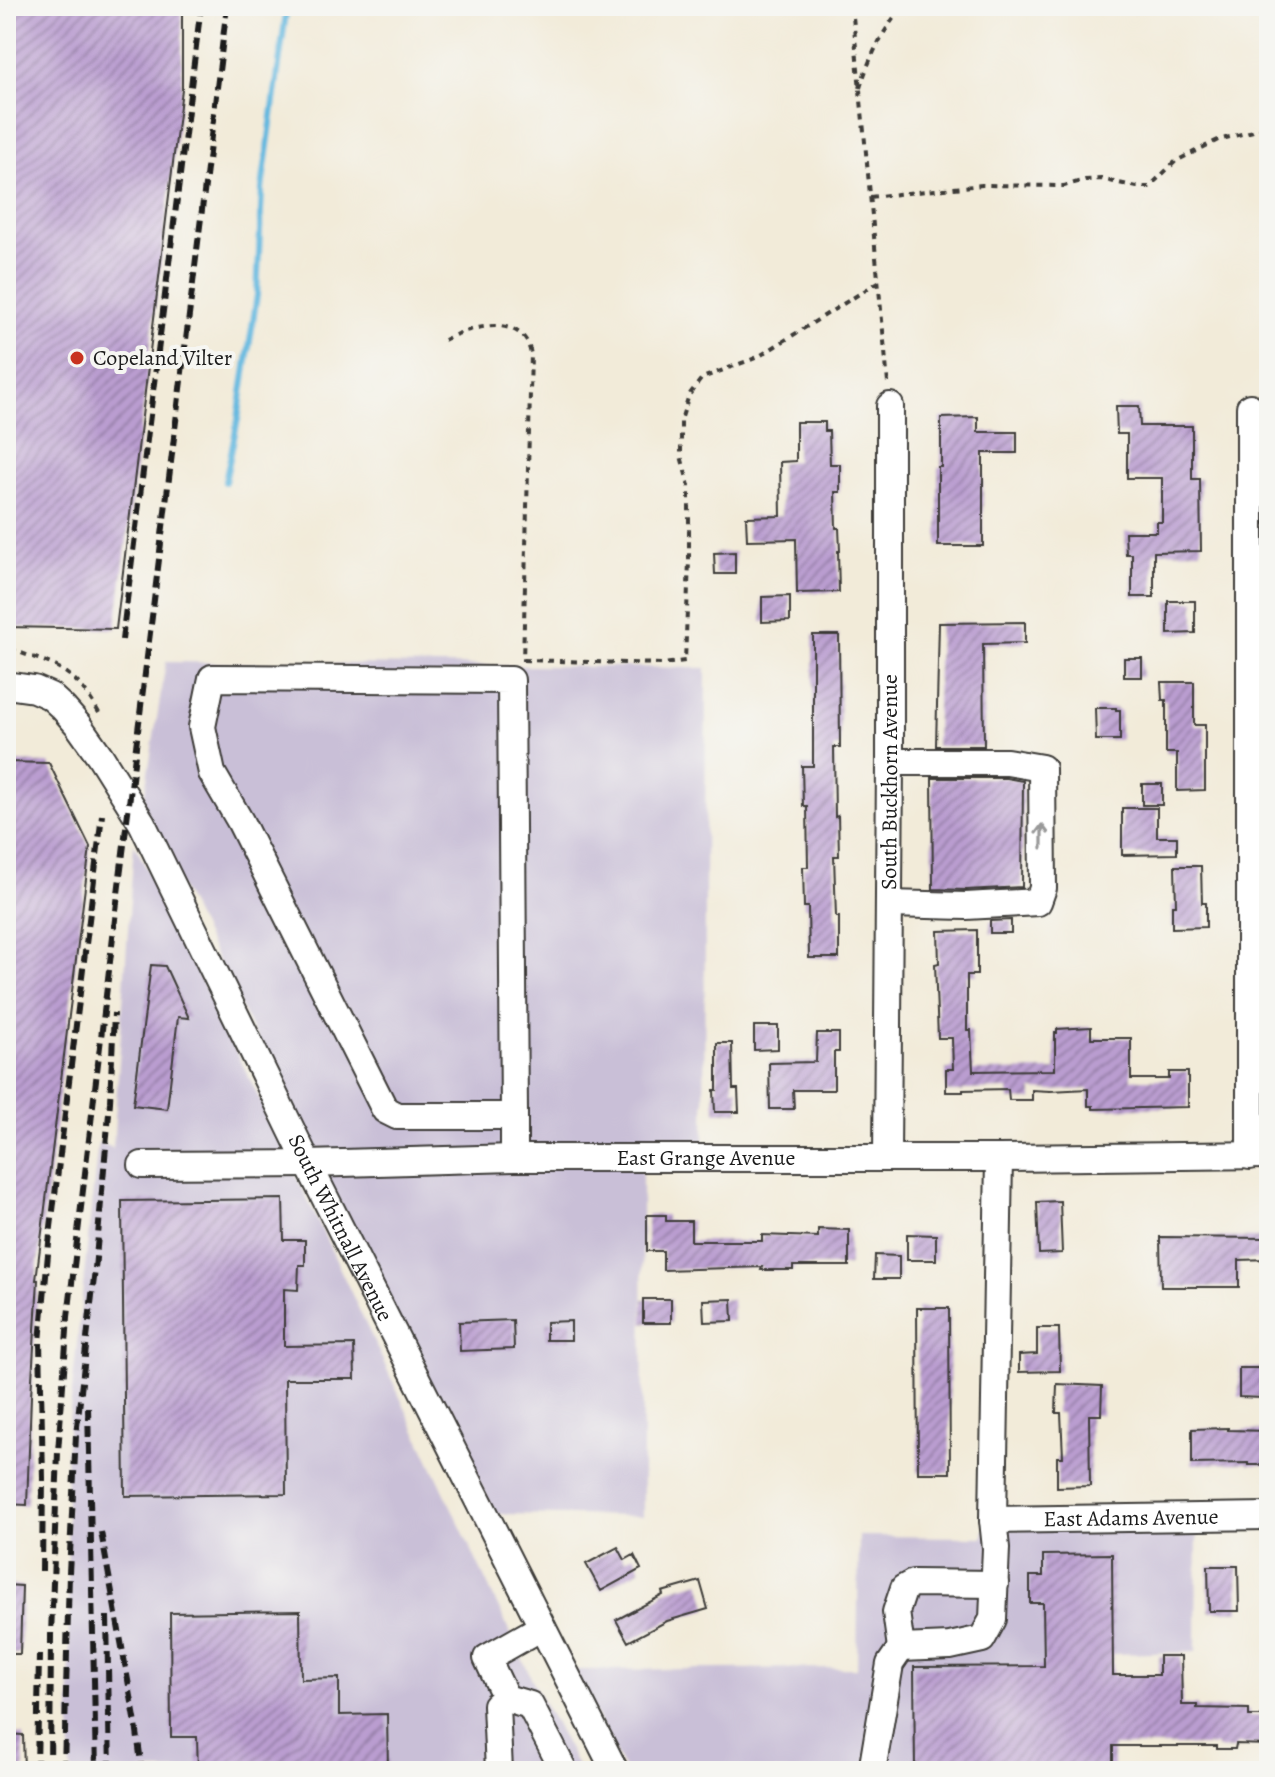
<svg xmlns="http://www.w3.org/2000/svg" width="1275" height="1777" viewBox="0 0 1275 1777" font-family="Alegreya,serif">
<defs>
<pattern id="building-hatch" width="6" height="6" patternUnits="userSpaceOnUse" patternTransform="scale(2)"><rect width="6" height="6" fill="#ba9dd0"/><path d="M-1 1l2-2M0 6l6-6M5 7l2-2" fill="none" stroke="#967fa8"/></pattern>
</defs>
<rect width="100%" height="100%" fill="#f6f6f2"/>
<filter id="ink" filterUnits="userSpaceOnUse"><feTurbulence type="fractalNoise" baseFrequency=".0125" numOctaves="2"/><feDisplacementMap in="SourceGraphic" scale="16" xChannelSelector="R" yChannelSelector="G"/><feConvolveMatrix kernelMatrix="1 2 1 2 8 2 1 2 1" color-interpolation-filters="sRGB"/></filter>
<filter id="wash" filterUnits="userSpaceOnUse"><feTurbulence type="fractalNoise" baseFrequency=".006" numOctaves="4" result="noise"/><feDisplacementMap in="SourceGraphic" scale="32" xChannelSelector="R" yChannelSelector="G"/><feGaussianBlur stdDeviation="1.8" result="paint"/><feColorMatrix in="noise" values="0 0 0 0 0 0 0 0 0 0 0 0 0 0 0 0 0 1.4 0 .05"/><feComposite in="paint" operator="in"/></filter>
<g filter="url(#wash)">
<rect width="100%" height="100%" fill="#f2ebd9"/>
<!-- industrial -->
<path fill="#c9bfd7" d="M166,662l540,6 -2,478 -62,2 1,368 -148,-2 -353,-704z
M134,843l149,304 253,541 44,83h-509l-5,-321 32,-308 15,6z
M984,1529h213l-1,123 -84,2v117h-487l-52,-101 284,-2 2,-132 124,1z"/>
<g fill="none" stroke-linecap="round" stroke-linejoin="round">
<!-- stream -->
<path stroke="#62b8df" stroke-width="6" d="M225,482l13,-63 19,-124 5,-106 25,-183"/>
</g>
<g id="blocks">
<!-- building -->
<path fill="url(#building-hatch)" d="M6,6h176v83l-66,540 -110,-2z
M1116,406h23l1,20h52v53h8l1,72 -47,1v45h-22v-43h-6l-1,-22h32v-10h5v-44h-35v-44h-10z
M978,417v15h39v21h-34v93h-45v-79h3v-49z
M796,422h29v9h4l1,33h10v28h-5l1,36h3l1,23h-2l1,41 -42,1 -1,-54 -49,1 -1,-23 35,-1 -1,-54 16,-1z
M735,552v22h-20l-1,-21z
M790,596v25l-28,1v-25z
M1168,601h27v32l-27,1z
M1025,622v21l-42,1 1,102h-48l3,-123z
M813,635h26l1,112h-6l1,70 3,-1 1,40h-5l2,61h3v41h-30l-1,-51h-4l-1,-40h5l-1,-61h-4l-1,-40h11z
M1124,658h18v19h-18z
M1161,682h33v43h11v65l-28,1v-38h-11v-53h-4z
M1095,708h21v2h4v30h-24z
M6,762l43,1 41,84 -54,433h2l-7,116 -4,109 -21,-1z
M932,778h74l17,3 -1,106 -56,3 -33,-1z
M1142,784h20v21h-20z
M1122,808h35v29h20v17l-55,1z
M1175,866h26l1,37h4v24l-34,1v-23h4z
M1011,920v13h-21v-12z
M977,930v45h-10v55h4l2,41 82,-1v-37h2v-4l34,-2v11h40v41h38v-7h19v35l-95,2v-3h-5v-17l-38,2 -18,-1v10h-23l-1,-11 -45,1v2h-17v-23h7l-1,-31h-14l-3,-74 4,-1 -1,-32z
M151,965l14,1 24,52 -11,-1 -11,92 -34,-4z
M754,1026h24v23l-24,1z
M817,1033h22v19h-5v38h-41l1,19h-24l-1,-46 47,-1z
M717,1043h15l1,46h5l1,23h-24l-1,-22h3z
M283,1199l1,41h21v25h-6l-1,25 -14,-1v57l70,-1 1,34h-70l1,115 -161,2 -3,-295z
M1060,1201l2,52 -23,1 -2,-52z
M647,1215h19v6h25v20h71v-6l56,2v-8l31,1v36h-56v4h-32l1,-3 -99,3v-19h-16z
M907,1234l29,1v25h-29z
M1160,1237l109,1v21l-30,1v27h-78z
M875,1255l24,1v23h-25z
M643,1299h28v24h-28z
M732,1299l1,22 -29,1 -1,-22z
M917,1308h32l1,165h-32z
M513,1320l1,29 -54,2 -1,-29z
M571,1321v19h-25v-18z
M1037,1328h22l1,43 -41,1v-17l18,-1z
M1239,1368h24v30l-24,-1z
M1057,1384l45,2 -1,29h-12l1,71 -33,1v-30h6l-2,-44h-5z
M1228,1428v2l41,1v34h-21v-2l-56,1v-35z
M618,1547l7,13 9,-5 7,14 -40,22 -15,-27z
M1112,1554l1,121h46v-19h22l1,49h15v3l52,1v7h20v29l-33,-1 -1,5h-18v-3h-104v25h-198l-1,-104 130,-1 -1,-63h-13v-27h13v-21z
M1208,1566h30l1,45h-30z
M700,1581l8,28 -41,12 -39,21 -12,-22 47,-25 -1,-3z
M6,1585l16,1 -2,68h-14z
M300,1611l1,68 38,-1v37l48,-1 1,57h-190l-1,-34h-26l-1,-124z
M6,1734l17,1 1,36h-18z"/>
</g>
</g>
<g filter="url(#ink)">
<use href="#blocks" fill-opacity="0" stroke="#3c3b38" stroke-width="2"/>
<g fill="none" stroke-linecap="round" stroke-linejoin="round">
<defs>
<g id="minor">
<path d="M1250,407v749"/>
<path id="s1" d="M6,685l28,4 16,7 13,12 15,17 22,31 42,67 166,341 307,607"/>
<path d="M889,904l77,2 72,-4 5,-14 -1,-120 -35,-6h-117"/>
<path d="M514,1158v-42l-3,-436 -299,-2 -10,49 10,46 28,48 145,289 12,6h117"/>
<path id="s2" d="M887,1158l3,-396v-356"/>
<path id="s3" d="M142,1165l166,-1 206,-6h485l270,-3"/>
<path id="s4" d="M993,1520l276,-4"/>
<path d="M542,1627l-55,31 19,40 24,7 34,66"/>
<path d="M901,1648l-5,-36 8,-24 9,-5 82,1"/>
<path d="M499,1771l-3,-66 10,-7"/>
<path d="M872,1771l18,-107 11,-16 49,-2 32,-7 11,-20 3,-71 -3,-28 6,-362"/>
</g>
</defs>
<!-- minor casing -->
<use href="#minor" stroke="#3c3b38" stroke-width="30"/>
<!-- path -->
<path stroke="#3c3b38" stroke-width="4" stroke-dasharray="6 6" stroke-linecap="butt" d="M852,6l36,377
M860,88c9,-30 23,-58 43,-82
M870,197l112,-12 82,1 21,-6 16,-1 36,8h12l27,-26 42,-21 51,-13
M444,340c21,-11 68,-26 83,2 2,4 3,8 4,12l-8,307
M10,649c47,17 63,18 89,64
M523,660l140,4 22,-3 4,-100v-75l-8,-30v-36l8,-25 13,-17 56,-21 122,-76"/>
<!-- minor -->
<use href="#minor" stroke="#fff" stroke-width="26"/>
<!-- rail -->
<path stroke="#1c1c1c" stroke-width="6" stroke-dasharray="12 6" stroke-linecap="butt" d="M122,640l79,-634
M88,1407l8,364
M101,1532l35,192 6,47
M42,1571l1,-93 -3,-136 9,-99 53,-428
M107,1616l3,155
M37,1771l2,-116
M50,1771l1,-136 7,-183 10,-135 52,-440 107,-871
M64,1771l5,-198 7,-138 19,-166 15,-167 4,-89"/>
</g>
<!-- one-way arrows -->
<defs><path id="oneway-shaft" d="M-6 0H5M1.5-3L5.5 0L1.5 3" fill="none" stroke-width="1.6" stroke-linecap="round" stroke-linejoin="round" transform="scale(2)"/></defs>
<use stroke="#999" href="#oneway-shaft" transform="translate(1042 836) rotate(-90)"/>
</g>
<!-- markers -->
<circle fill="#c8321e" stroke="#f6f6f2" stroke-width="3" cx="77" cy="358" r="8"/>
<g text-anchor="middle" dominant-baseline="central" stroke-width="8" stroke-linejoin="round" paint-order="stroke">
<!-- poi labels -->
<g font-size="22" fill="#1c1c1c" stroke="#f6f6f2" text-anchor="start">
<text x="93" y="358">Copeland Vilter</text>
</g>
<!-- street labels -->
<g font-size="22" fill="#1c1c1c" stroke="#f6f6f2">
<text stroke="none"><textPath href="#s2" startOffset="376">South Buckhorn Avenue</textPath></text>
<text stroke="none"><textPath href="#s3" startOffset="564">East Grange Avenue</textPath></text>
<text stroke="none"><textPath href="#s1" startOffset="654">South Whitnall Avenue</textPath></text>
<text stroke="none"><textPath href="#s4" startOffset="138">East Adams Avenue</textPath></text>
</g>
</g>
<!-- margin -->
<rect width="1275" height="1777" fill="none" stroke="#f6f6f2" stroke-width="32"/>
</svg>
